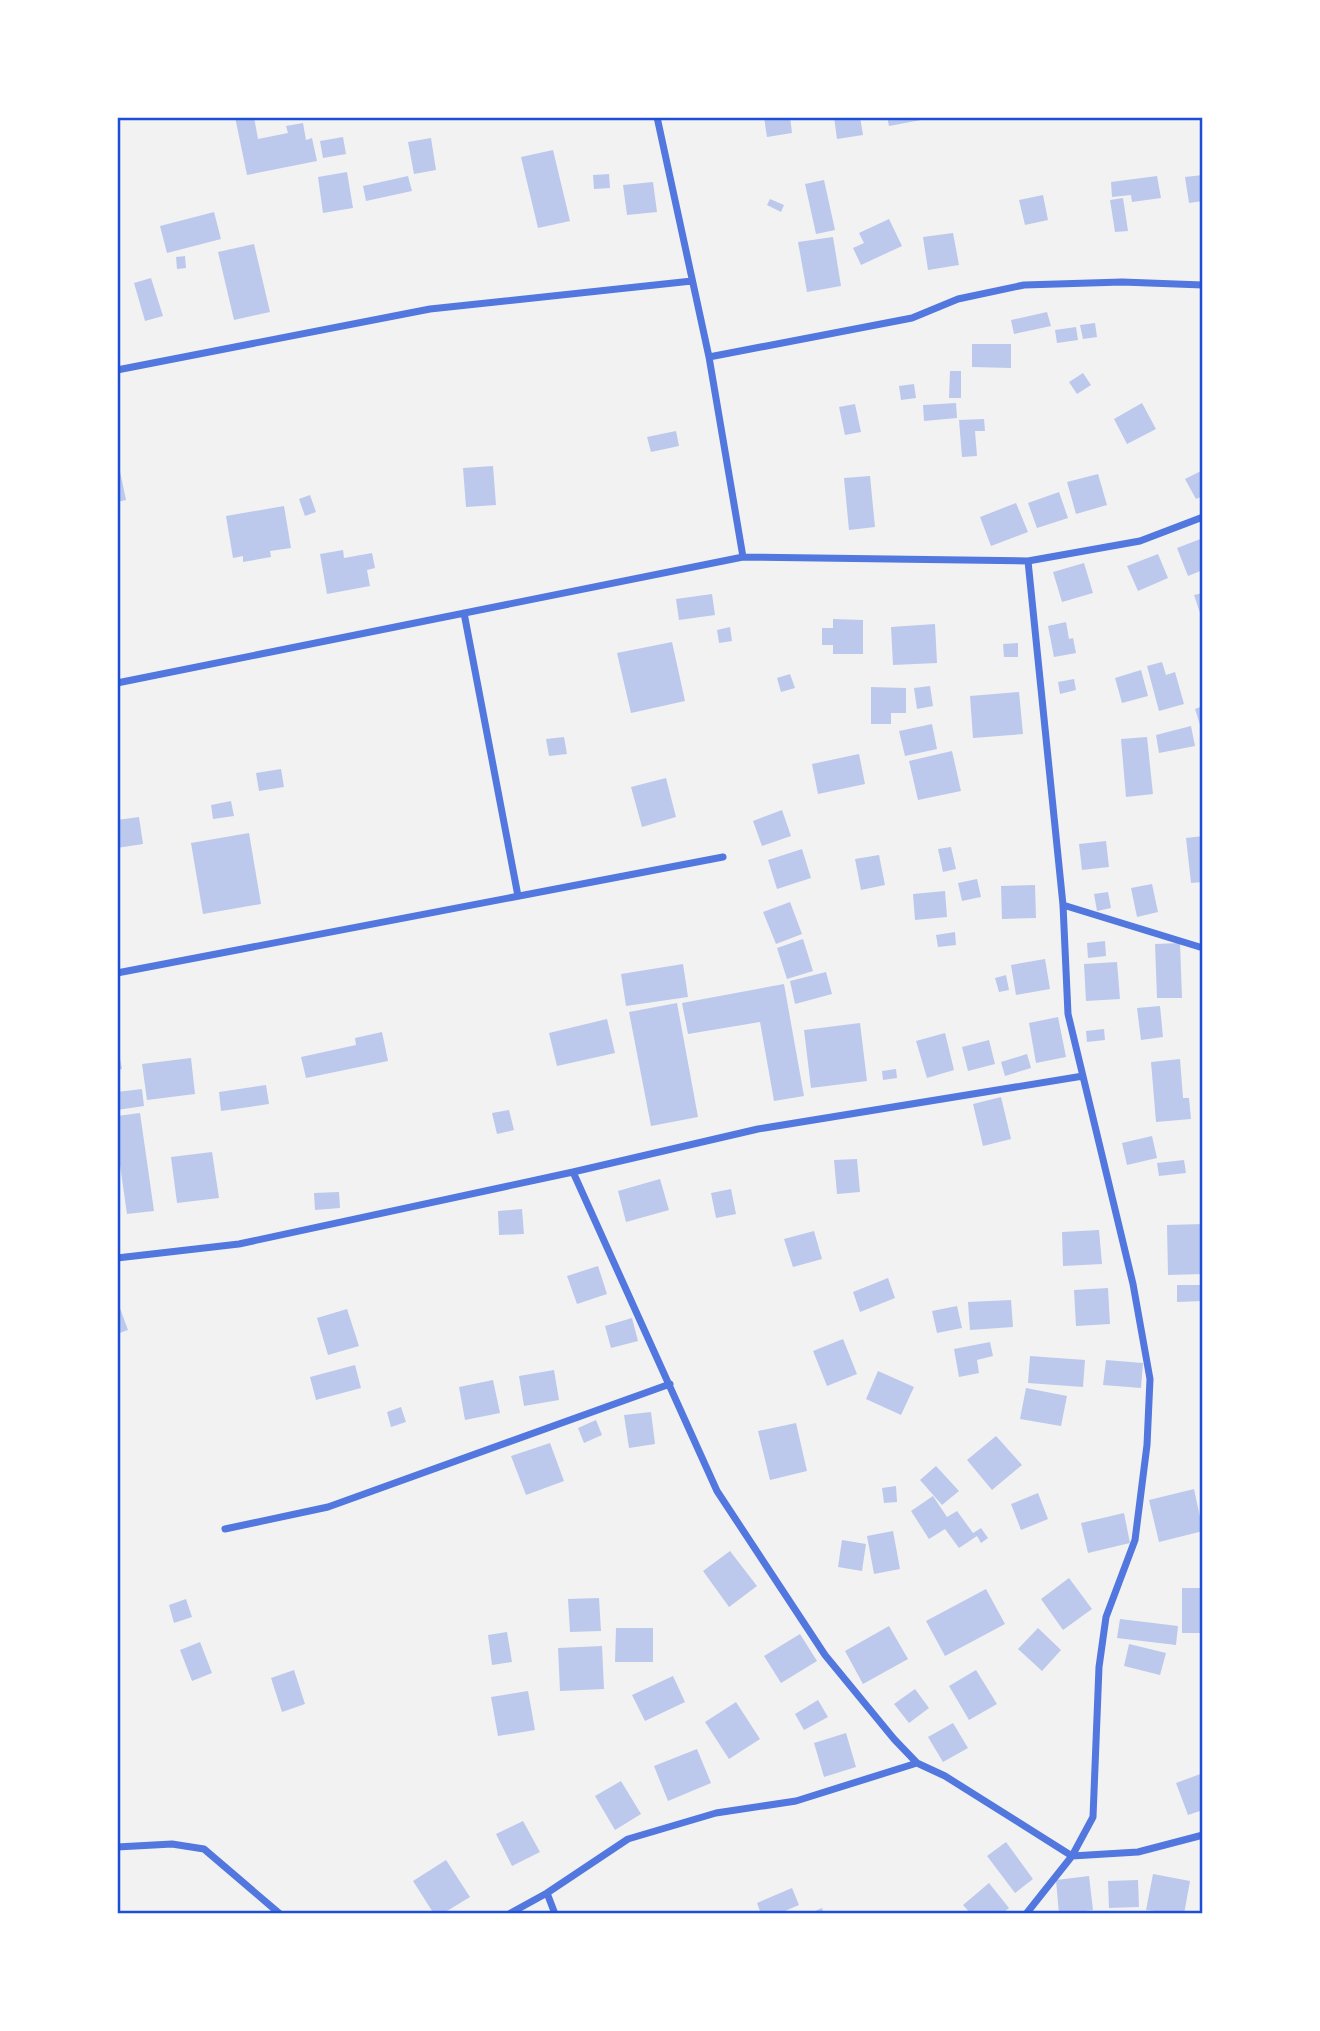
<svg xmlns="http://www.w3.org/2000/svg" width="1320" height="2031" viewBox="0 0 1320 2031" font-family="'Public Sans',sans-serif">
<rect width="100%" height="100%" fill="#f2f2f2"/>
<!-- building -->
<path fill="#bdc9ec" d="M235,117h19l4,22 30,-6 -2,-7 17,-3 3,17 6,-2 5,23 -70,14z
M764,117h26l2,16 -25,4z
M834,117h26l3,18 -26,4z
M887,117h33l1,3 -32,6z
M343,137l3,17 -23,4 -3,-17z
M431,138l5,32 -22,4 -6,-32z
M553,150l17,71 -32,7 -17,-71z
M347,172l6,36 -30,5 -5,-36z
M609,174l1,14 -16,1 -1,-14z
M1203,175v26l-14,2 -4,-26z
M408,176l4,15 -46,10 -3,-15z
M1157,176l4,22 -29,4 -1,-7 -19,2 -1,-15z
M824,180l11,50 -19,4 -11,-50z
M653,182l4,30 -30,3 -4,-30z
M1043,195l5,25 -23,5 -6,-25z
M1123,198l5,33 -13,1 -5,-32z
M770,199l14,6 -3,7 -14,-7z
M214,212l7,27 -54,14 -7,-27z
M889,219l13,27 -41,19 -8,-17 11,-5 -5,-10z
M953,233l6,32 -31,5 -5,-33z
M833,237l8,49 -34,6 -9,-50z
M254,244l16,68 -36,8 -16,-68z
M185,256l1,12 -9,1 -1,-12z
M151,278l12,38 -18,5 -11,-38z
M1047,312l4,14 -37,8 -3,-14z
M1095,323l2,14 -14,2 -3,-14z
M1076,327l2,13 -21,3 -2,-13z
M972,344h39v24l-39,-1z
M950,371h11v27h-12z
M1083,373l8,12 -14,9 -8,-12z
M914,384l2,14 -15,2 -2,-14z
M956,403l1,15 -33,3 -1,-16z
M1142,403l14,26 -29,15 -13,-25z
M855,404l6,28 -16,3 -6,-28z
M984,419l1,12h-10l2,25 -15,1 -3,-37z
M676,431l3,15 -28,6 -4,-15z
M117,457l9,43 -9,2z
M493,466l3,39 -30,2 -3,-39z
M1203,470v26l-7,3 -11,-20z
M1098,474l9,31 -31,9 -9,-32z
M870,476l5,51 -26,3 -5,-52z
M1059,492l9,26 -31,10 -9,-25z
M310,495l6,17 -11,4 -6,-17z
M1016,503l12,29 -37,14 -11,-29z
M284,506l7,42 -21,3 1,6 -28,5v-6l-10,2 -7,-42z
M1203,538v32l-15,6 -11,-28z
M343,550l1,8 28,-5 3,15 -8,2 3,16 -43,8 -7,-40z
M1158,554l10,24 -30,13 -11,-25z
M1084,563l9,30 -31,9 -9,-30z
M1203,593v26h-1l-8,-24z
M712,594l3,21 -36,5 -3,-21z
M833,619l30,1v34h-30v-9h-11v-17h11z
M1066,622l3,17 4,-1 3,15 -22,4 -6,-31z
M935,624l2,39 -44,2 -2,-38z
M730,627l2,14 -13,2 -2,-13z
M672,642l13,59 -54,12 -14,-60z
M1018,643v14h-14l-1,-13z
M1162,662l4,13 9,-3 9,32 -25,7 -12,-45z
M1141,670l7,26 -26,7 -7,-25z
M790,674l5,14 -14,4 -4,-14z
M1074,679l2,11 -16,4 -2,-12z
M930,686l3,20 -16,3 -3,-21z
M871,687l35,1v25h-15v11h-20z
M1019,692l4,42 -50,4 -3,-42z
M1203,706v25h-1l-7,-22z
M932,724l5,25 -32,7 -6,-25z
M1191,726l4,20 -36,7 -3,-18z
M564,737l3,17 -18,2 -3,-17z
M1147,737l6,57 -27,3 -5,-58z
M952,751l9,40 -43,9 -9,-39z
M859,754l6,30 -47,10 -6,-30z
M281,769l3,18 -25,4 -3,-18z
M666,778l10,39 -34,10 -11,-40z
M231,801l3,15 -21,3 -2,-14z
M782,810l9,26 -29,10 -9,-25z
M139,817l4,27 -26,4v-28z
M249,833l12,71 -58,10 -12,-71z
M1203,836v46l-12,1 -5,-45z
M1106,841l3,26 -27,3 -3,-26z
M951,847l5,22 -13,3 -5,-23z
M802,849l9,29 -34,11 -9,-29z
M879,855l6,30 -24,5 -6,-31z
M977,879l4,18 -19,4 -4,-18z
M1152,884l6,28 -21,5 -6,-29z
M1035,885l1,33 -34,1 -1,-33z
M945,891l2,26 -32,3 -2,-26z
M1108,892l3,16 -14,3 -3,-17z
M790,902l12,32 -26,10 -13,-32z
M955,932l1,13 -18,2 -2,-12z
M803,939l10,32 -26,8 -10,-31z
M1105,941l1,15 -18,2 -1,-15z
M1180,943l2,55h-25l-2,-54z
M1045,959l5,30 -34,6 -5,-30z
M1117,962l3,37 -34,2 -2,-37z
M683,964l5,33 -62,9 -5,-32z
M826,972l6,22 -37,10 -5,-23z
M1006,975l3,15 -10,2 -4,-14z
M784,984l20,112 -30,5 -14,-79 -72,12 -6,-31z
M677,1003l21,114 -47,9 -22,-114z
M1160,1006l3,31 -22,3 -4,-32z
M1058,1017l8,40 -30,6 -7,-40z
M607,1019l8,34 -58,13 -8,-33z
M860,1023l7,58 -56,7 -7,-58z
M1104,1029l1,11 -18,2 -1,-11z
M382,1032l6,29 -82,17 -5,-21 55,-12 -1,-7z
M945,1033l9,37 -27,8 -11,-37z
M989,1040l6,24 -27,7 -6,-24z
M117,1043l5,26 -5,1z
M1027,1054l4,14 -26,8 -4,-14z
M191,1058l4,36 -48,6 -5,-36z
M1180,1059l3,39h6l2,21 -35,3 -5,-60z
M896,1069l1,9 -14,2 -1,-9z
M266,1085l3,19 -48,7 -2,-19z
M142,1089l2,17 -27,4v-18z
M1001,1097l10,42 -28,7 -10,-42z
M509,1110l5,20 -17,4 -5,-21z
M140,1113l14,98 -27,3 -10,-70v-28z
M1152,1136l5,22 -30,7 -5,-22z
M212,1152l7,46 -42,5 -6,-46z
M857,1159l3,33 -23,2 -3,-34z
M1184,1160l2,13 -27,3 -2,-13z
M660,1179l9,31 -43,12 -8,-31z
M731,1189l5,25 -20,4 -5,-25z
M339,1192l1,16 -25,2 -1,-17z
M522,1209l2,25 -25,1 -1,-24z
M1203,1224v50l-35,1 -1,-50z
M1099,1230l3,34 -39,2 -1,-34z
M814,1231l8,28 -29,8 -9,-28z
M598,1266l9,28 -30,10 -10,-28z
M888,1278l7,20 -35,14 -7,-20z
M1177,1285h25l1,16 -26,1z
M1108,1288l2,36 -34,2 -2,-36z
M117,1300l11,30 -11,4z
M1011,1300l2,27 -43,3 -2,-28z
M957,1306l5,22 -25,5 -5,-22z
M347,1309l12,37 -31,9 -11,-37z
M632,1318l6,23 -27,7 -6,-22z
M843,1339l14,35 -30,12 -14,-35z
M990,1342l3,14 -16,4 2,13 -20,4 -5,-28z
M1030,1356l55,4 -2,27 -55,-4z
M1106,1360l37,3 -2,25 -38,-3z
M355,1365l6,23 -45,12 -6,-23z
M554,1370l5,30 -35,6 -5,-30z
M878,1371l36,16 -13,28 -35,-16z
M493,1380l7,33 -35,7 -6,-33z
M1026,1388l41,8 -6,30 -41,-7z
M401,1407l5,15 -15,5 -4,-15z
M651,1412l4,32 -26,4 -5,-33z
M596,1420l6,15 -18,8 -6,-15z
M796,1423l11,48 -37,9 -12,-49z
M996,1436l26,29 -30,25 -25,-30z
M550,1443l14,38 -38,14 -15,-39z
M936,1466l23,25 -17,14 -22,-25z
M896,1486l1,16 -13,1 -2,-15z
M1194,1489l9,42 -44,11 -10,-42z
M1038,1493l10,26 -27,11 -10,-26z
M933,1496l14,21 10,-6 16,22 8,-5 7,10 -7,5 -4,-7 -18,12 -14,-19 -16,10 -18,-28z
M1124,1513l6,30 -42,10 -7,-30z
M893,1531l7,38 -26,5 -7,-38z
M842,1540l24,4 -4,27 -24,-4z
M730,1551l27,35 -28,21 -26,-36z
M1069,1578l23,31 -29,21 -22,-31z
M1182,1588h21v45h-21z
M986,1589l19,35 -60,32 -19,-35z
M599,1598l2,33 -31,1 -2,-33z
M186,1599l6,18 -18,6 -5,-18z
M1120,1619l58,7 -2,19 -59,-7z
M889,1626l19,33 -45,25 -18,-33z
M616,1628h37v34h-38z
M1038,1628l23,22 -19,21 -24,-22z
M507,1632l5,30 -20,3 -4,-30z
M800,1634l17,27 -36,22 -17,-27z
M200,1642l12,31 -20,8 -12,-31z
M1129,1644l37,9 -6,22 -36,-9z
M602,1646l2,43 -44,2 -2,-43z
M294,1670l11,34 -23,8 -11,-34z
M976,1670l21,34 -28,16 -20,-34z
M673,1676l12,26 -40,19 -13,-26z
M915,1689l14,19 -20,15 -15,-19z
M528,1691l7,39 -37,6 -7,-39z
M818,1700l10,17 -24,13 -9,-16z
M736,1702l24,37 -31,20 -24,-37z
M953,1723l15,25 -25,14 -15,-25z
M846,1733l10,34 -32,10 -10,-34z
M697,1749l14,34 -43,18 -14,-35z
M1203,1773v37l-15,5 -12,-32z
M621,1781l20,33 -26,16 -20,-34z
M523,1821l17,31 -28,14 -16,-32z
M1006,1842l27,37 -18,14 -28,-37z
M446,1860l24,37 -28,17h-8l-21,-33z
M1153,1874l37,7 -6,33 -38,-4z
M1089,1876l4,34 -34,4 -3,-34z
M1138,1880l1,27 -30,1 -1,-27z
M989,1883l20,25 -7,6h-31l-8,-9z
M792,1888l7,17 -21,9h-17l-4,-11z
M822,1908l2,6h-16z"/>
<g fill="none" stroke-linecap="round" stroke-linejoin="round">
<!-- minor -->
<path stroke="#5277de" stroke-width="7" d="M657,117l52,240 34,200
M709,357l203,-39 46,-19 66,-14 98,-3 81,3
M117,370l313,-61 262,-28
M464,613l54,283
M117,683l626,-126 285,4 112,-20 63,-24
M1063,905l140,43
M117,973l606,-116
M573,1172l144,319 108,164 69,84 23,24 28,13 127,80 66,-4 65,-17
M117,1258l122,-14 334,-72 185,-43 325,-53
M225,1529l103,-22 342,-123
M117,1847l55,-3 32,5 76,65
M547,1893l8,21
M509,1914l38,-21 81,-54 88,-26 80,-12 121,-38
M1026,1914l46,-58 21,-39 6,-150 7,-50 29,-77 12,-95 3,-66 -17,-95 -65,-270 -5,-109 -35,-344"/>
</g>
<!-- border -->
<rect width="1320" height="2031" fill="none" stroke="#ffffff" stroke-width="238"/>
<rect x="119" y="119" width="1082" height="1793" fill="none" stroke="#1d4ed8" stroke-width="2.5"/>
</svg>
